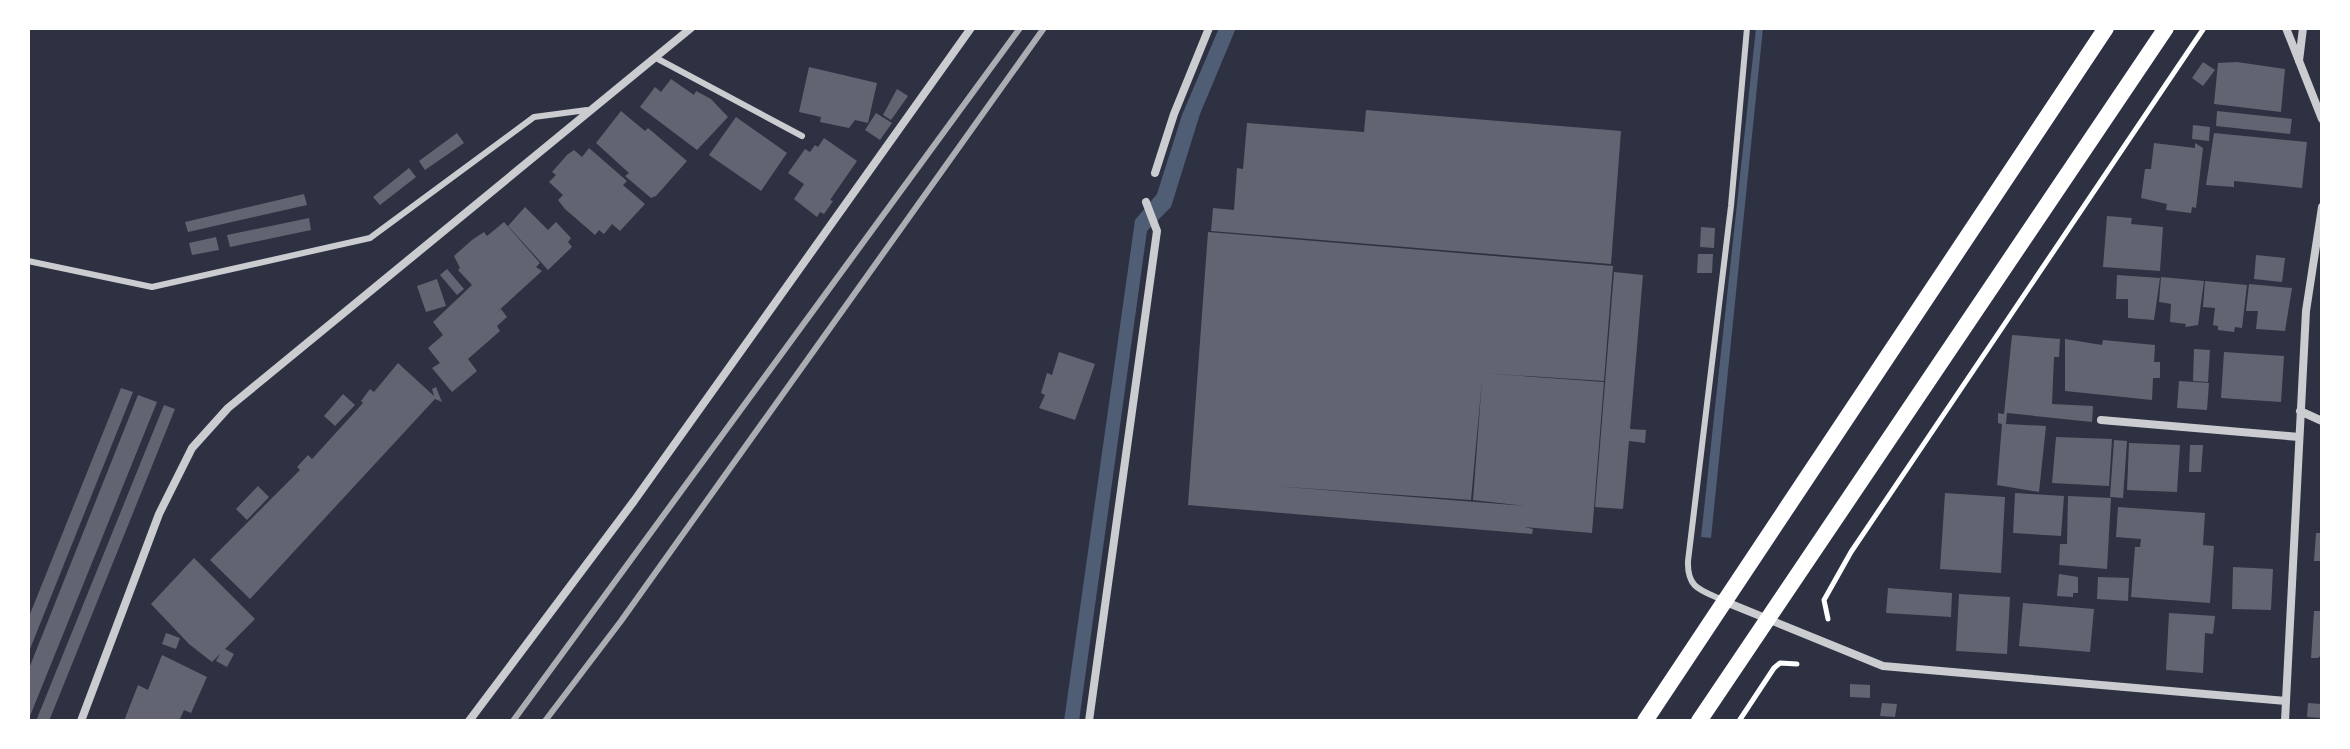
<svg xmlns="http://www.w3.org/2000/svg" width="2350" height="749" viewBox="0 0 2350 749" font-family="'Space Grotesk',sans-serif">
<rect width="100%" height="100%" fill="#2d3142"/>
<!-- water -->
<path fill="#4f5d75" d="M1219,28h17l-36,86 -29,93 -24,24 -68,490h-15l71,-501 22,-26 25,-79z
M1756,28h7l-52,510 -10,-1z"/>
<!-- building -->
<path fill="#626471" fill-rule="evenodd" d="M2203,62l12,8 -12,16 -11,-8z
M2237,62l48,7 -4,43 -67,-8 4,-41z
M809,67l68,16 -9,40 -13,-3 -6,8 -29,-6 1,-5 -22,-5z
M671,79l23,16 2,-4 15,8 17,18 -31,33 -57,-43 15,-20 6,5z
M897,89l11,7 -17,24 -8,-5z
M1366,110l255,21 -10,133 -400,-33 2,-23 21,2 3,-42 6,1 4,-46 117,9z
M621,111l24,20 3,-3 39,33 -31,35 -5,2 -26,-22 4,-3 -33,-30z
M2217,111l75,8 -2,15 -74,-8z
M876,113l16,10 -12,17 -15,-10z
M736,117l51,36 -26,38 -52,-36z
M2193,125l17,2 -1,14 -17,-2z
M457,133l7,10 -39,27 -6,-9z
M2214,133l93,9 -5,46 -68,-7v6l-28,-2z
M824,138l33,23 -27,39 3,1 -9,13 -4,-2 -3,5 -23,-18 10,-15 -16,-11 17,-24 5,3 5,-7 3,2z
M2154,143l41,5v-5l8,5 -7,60 -4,-1 -1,6 -25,-3 1,-6 -26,-6 4,-29h6z
M589,148l38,33 -4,4 22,19 -25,27 -8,-7 -8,10 -5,-4 -4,5 -30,-26 -7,-9 5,-5 -14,-13 7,-7 -4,-3 15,-17 7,-5 8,7z
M409,168l7,9 -36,28 -7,-8z
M304,194l3,11 -119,27 -3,-10z
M525,207l23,23 8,-8 15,16 -3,4 4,5 -24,23 -40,-44z
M2107,216l25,2 -1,6 32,3 -3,44 -57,-4z
M309,218l2,12 -81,17 -3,-12z
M504,222l36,41 -4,4 6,4 -46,42 5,-4 6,8 -10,9 3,5 -32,28 9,12 -25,21 -20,-24 8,-5 -12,-15 15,-13 -10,-13 39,-37 -14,-15 2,-2 -6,-12 18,-16 12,-8 3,4z
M1701,227l14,1 -1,20 -14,-1z
M1208,232l405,34 -9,115 -123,-8 123,9 -12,151 -68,-6 9,2 -1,5 -344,-29zM1482,380l-9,120 53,6 -252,-20 197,14z
M216,237l3,13 -27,5 -3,-12z
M1698,254h15l-1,19h-15z
M2256,255l29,3 -3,24 -28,-3z
M447,269l17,20 -7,6 -17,-20z
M1614,272l29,3 -13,154 16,1 -1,13 -16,-2 -6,68 -28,-2z
M2117,275l43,3 -6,42 -26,-2v-19h-12z
M2161,277l43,4 -6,44 -13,2 1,-3 -16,-2 1,-18 -12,-2z
M437,279l9,27 -20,6 -9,-26z
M2205,281l42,4 -5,43 -7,-1 -1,5 -16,-2v-4l-5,-1 2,-17 -12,-1z
M2249,284l43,4 -7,43 -29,-2 2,-18h-12z
M2012,335l48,4 -1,18h-5l-2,47 41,2 -1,16 -85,-9 -1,11 40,2 -7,66 -42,-7 5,-61 -4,-1v-10l6,1z
M2065,339l37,6 1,-5 52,5 -1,17h6v16h-7l-1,22 -87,-9z
M2194,349l16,1 -2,32 -15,-1z
M1059,352l36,12 -20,56 -36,-12 6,-13 -4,-2 6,-20 5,2z
M2224,352l60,4 -3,46 -60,-4z
M398,363l36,33 -2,-7 4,-2 6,15 -7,-3 -185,200 -40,-39 90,-90 -3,-3 11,-12 4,4 51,-56 -2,-2 9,-12 4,3z
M2179,381l30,2 -2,27 -30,-2z
M121,388l12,4 -105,262v-35z
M343,394l12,11 -20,21 -11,-10z
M138,395l19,7 -129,319v-50z
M164,405l11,4 -126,312h-13z
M2056,437l56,2 -3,47 -57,-3z
M2114,440l13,1 -4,57 -13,-1z
M2129,443l51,2 -3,47 -50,-2z
M2190,445h13l-2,27h-12z
M258,486l11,11 -22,23 -11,-11z
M1945,493l60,4 -4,76 -61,-4z
M2015,493l49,3 -3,40 -48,-3z
M2068,496l43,2 -4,71 -48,-4 1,-21h7z
M2118,507l87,6 -2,32 11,1 -4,57 -79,-6 4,-50h5l1,-8 -25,-2z
M2316,533h6v28h-8z
M194,558l61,61 -30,30 9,5 -7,13 -11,-6 4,-7 -8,8 -23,-18 -38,-40z
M2233,567l40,2 -2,41 -39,-1z
M2059,574l19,3v16h-5v4l-16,-1z
M2098,577l31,1 -1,23 -31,-2z
M1888,588l64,5 -1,24 -65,-4z
M1959,594l51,3 -3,57 -51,-3z
M2023,603l71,6 -4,43 -71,-6z
M2314,611h8v43l-4,4h-7z
M2169,613l46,3 -2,18 -8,-1 -2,40 -37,-3z
M166,633l14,5 -4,11 -14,-5z
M162,655l45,22 -16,36 -7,-3 -5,11h-55l14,-36 10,5z
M1850,684l20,1v13l-20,-1z
M1882,703l15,1 -2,13 -15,-1z
M2308,703l14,1v14l-15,-1z"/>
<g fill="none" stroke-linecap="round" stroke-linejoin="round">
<!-- path -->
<path stroke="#fff" stroke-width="5" d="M1828,619l-4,-19 27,-48 353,-524
M1739,721l35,-53 6,-5 17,1"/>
<!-- service -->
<path stroke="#caccd0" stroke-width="6" d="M658,59l144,77
M28,261l124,26 218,-49 164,-121 53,-7
M1723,600c-23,-10 -36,-12 -35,-39l43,-355 16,-178"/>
<!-- minor -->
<path stroke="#caccd0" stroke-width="8" d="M2286,28l36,91
M2299,61l4,-33
M1155,173l19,-59 35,-86
M2300,411l22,10
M2101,420l198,17
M1726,602l157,64 403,35 -1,20
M2286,701l20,-390 16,-104
M81,721l78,-207 33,-66 36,-40 463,-380
M469,721l165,-220 337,-473
M1089,721l68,-490 -11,-29"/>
<!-- secondary -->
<path stroke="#fff" stroke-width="16" d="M1645,721l461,-693
M1699,721l467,-693"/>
<!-- rail -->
<path stroke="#abadb3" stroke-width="6" d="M513,721l507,-693
M545,721l76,-100 423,-593"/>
</g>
<!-- border -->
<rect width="2350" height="749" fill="none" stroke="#ffffff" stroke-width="60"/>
</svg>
